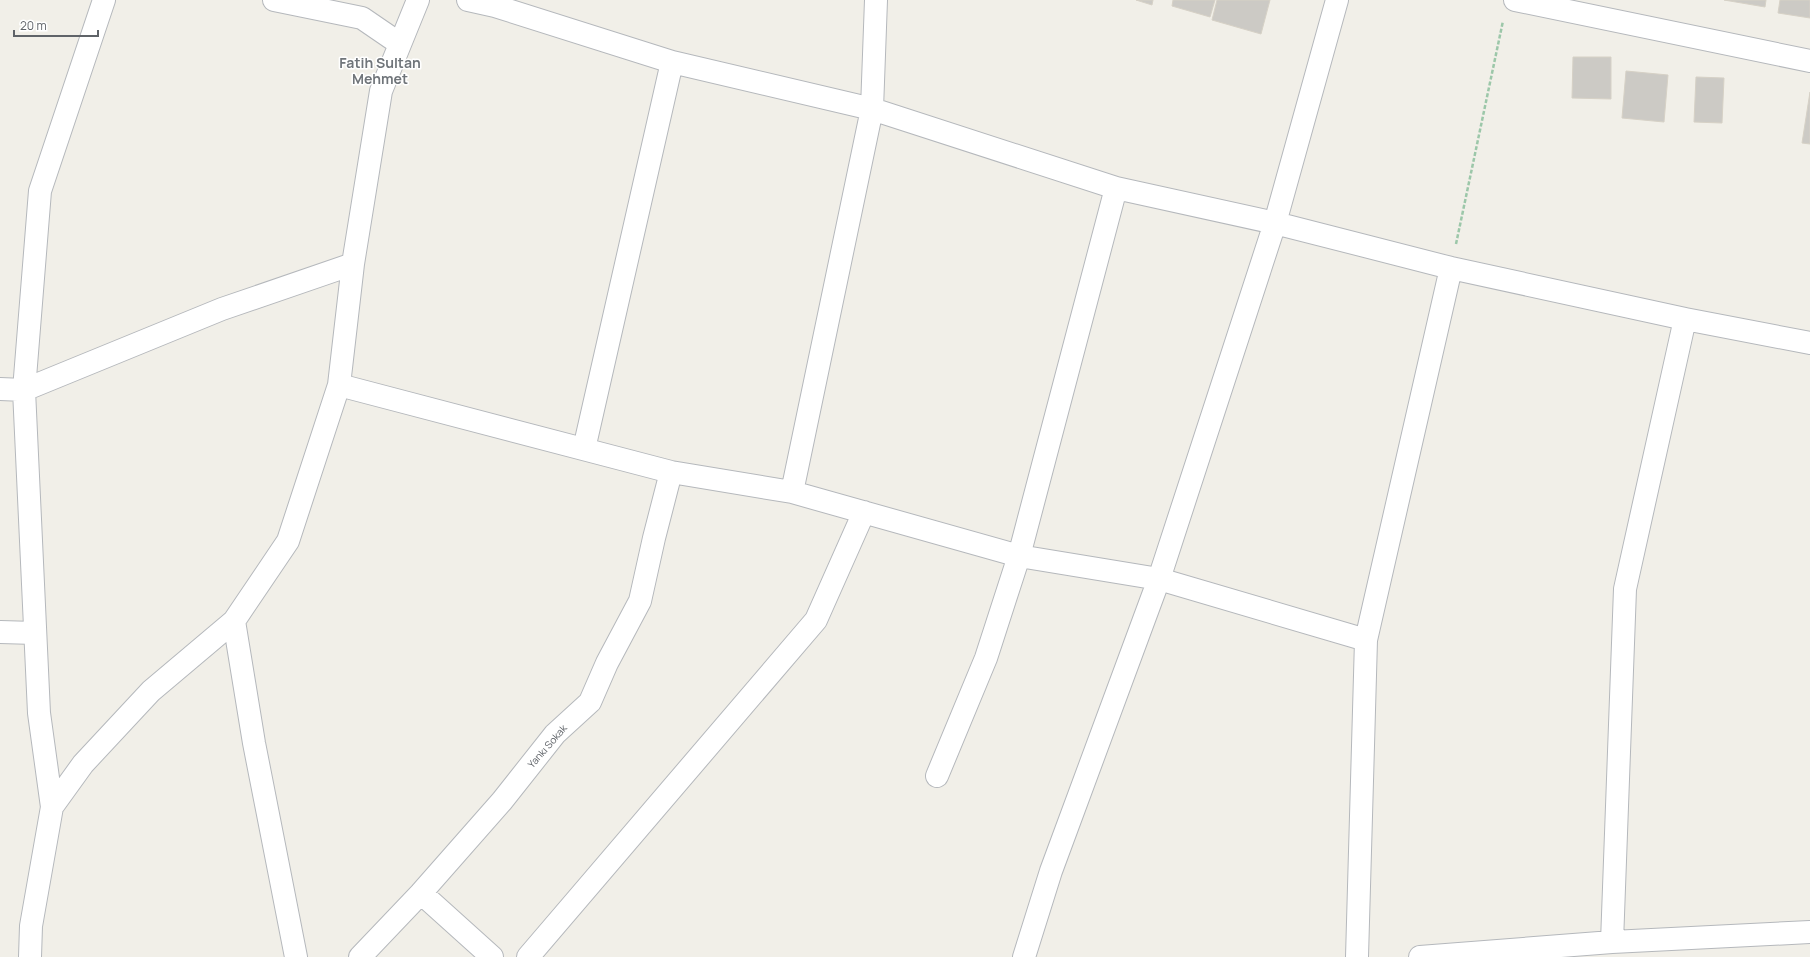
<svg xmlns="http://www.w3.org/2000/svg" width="1810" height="957" viewBox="0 0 1810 957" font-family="Manrope,sans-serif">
<rect width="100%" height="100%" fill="#f1efe8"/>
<!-- building -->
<path fill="#cccac5" stroke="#d6d1c6" d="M1136,0h17l-1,5z
M1173,0h42l-5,17 -38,-11z
M1217,0h53l-9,34 -49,-14z
M1724,0h42l-1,7z
M1780,0h30v18l-32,-5z
M1573,57h38v42l-39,-1z
M1626,71l42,4 -4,47 -42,-4z
M1696,77l28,1 -2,45 -28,-1z
M1810,92v52l-8,-1z"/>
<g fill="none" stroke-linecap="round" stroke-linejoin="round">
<defs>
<path id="street" d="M274,0l88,18 38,26
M468,0l27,6 177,56 200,47 244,79 159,35 176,45 234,51 125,24
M1515,0l295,61
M339,385l332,87 121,20 227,64 140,23 116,-356 62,-223
M0,389l24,1 198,-81 131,-45
M584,449l88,-387
M792,492l80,-383 4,-109
M234,621l20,122 42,214
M0,632l35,1
M937,776l49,-118 33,-102 97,-368
M52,807l-13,-94 -15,-323 16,-199 64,-191
M421,893l71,64
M1612,942l13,-353 60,-270
M30,957l1,-31 21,-119 31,-43 68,-73 83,-70 54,-80 51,-156 14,-121 28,-173 37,-91
M360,957l61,-64 81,-92 53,-67 35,-32 17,-39 33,-62 14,-63 17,-66
M528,957l288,-337 48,-108
M1024,957l27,-86 108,-292 207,61
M1357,957l9,-317 85,-372
M1420,957l192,-15 198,-10"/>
</defs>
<!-- street casing -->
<use href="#street" stroke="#b5b8bc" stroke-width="24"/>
<!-- path -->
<path stroke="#9cc7a9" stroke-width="2.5" stroke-dasharray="4 2" stroke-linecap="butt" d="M1456,244l47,-223"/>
<!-- street -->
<use href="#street" stroke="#fff" stroke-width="22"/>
</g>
<g text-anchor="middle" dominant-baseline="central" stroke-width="3" stroke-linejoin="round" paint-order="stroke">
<!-- street labels -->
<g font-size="10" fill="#5f6368" stroke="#fff">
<text transform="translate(547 746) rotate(-49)">Yankı Sokak</text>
</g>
<!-- district labels -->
<g font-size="14" font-weight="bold" fill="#70757a" stroke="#fff">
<text x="380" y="62">Fatih Sultan<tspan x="380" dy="16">Mehmet</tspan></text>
</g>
</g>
<!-- scale -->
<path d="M14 30v6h84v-6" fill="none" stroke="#5f6368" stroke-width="2"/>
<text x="20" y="30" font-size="12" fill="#5f6368" stroke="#ffffff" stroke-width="3" paint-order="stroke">20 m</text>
</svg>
